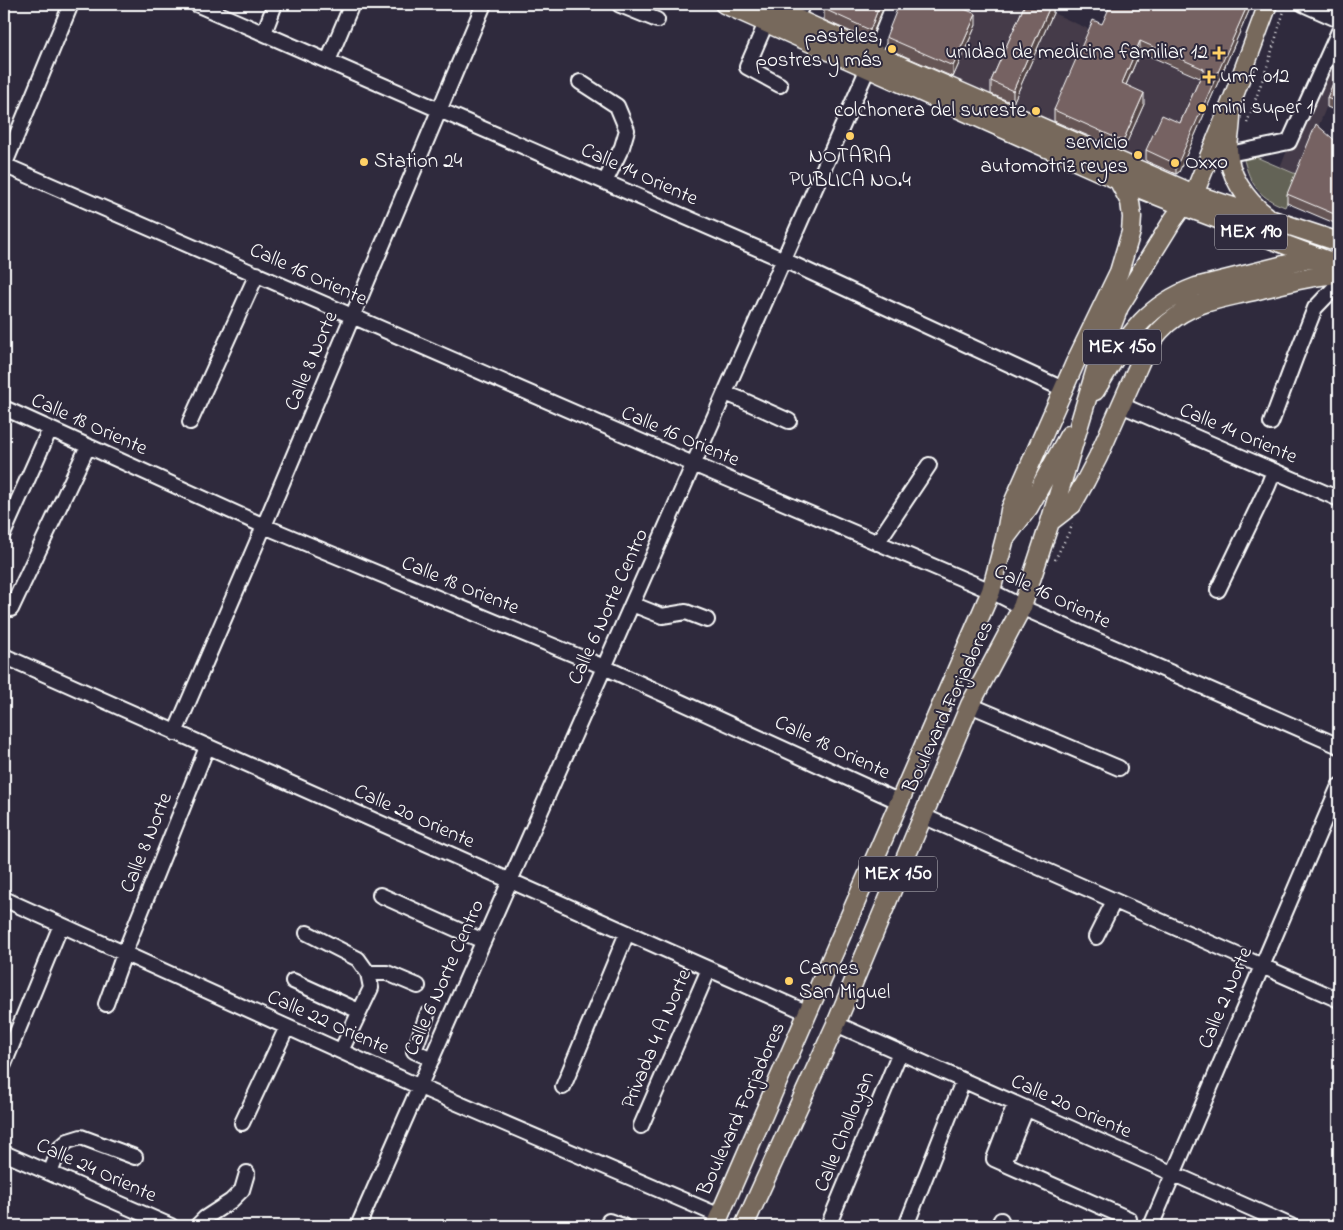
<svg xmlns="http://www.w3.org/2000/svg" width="1343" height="1230" viewBox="0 0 1343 1230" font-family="'Indie Flower',sans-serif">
<rect width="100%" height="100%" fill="#2f2a3d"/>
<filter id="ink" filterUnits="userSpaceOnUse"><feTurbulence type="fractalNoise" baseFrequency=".02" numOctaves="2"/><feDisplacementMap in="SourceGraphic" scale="10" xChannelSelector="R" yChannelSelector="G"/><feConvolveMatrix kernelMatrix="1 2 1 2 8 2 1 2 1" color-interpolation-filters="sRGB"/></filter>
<g filter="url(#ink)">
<!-- built -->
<path fill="#443b48" d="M952,4h71l6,2 -40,92 -24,-14 -13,-5 24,-54z
M1053,13l40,18 -42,95 -40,-18z
M1335,41l4,2v34l-41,98 -18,-8z
M1140,53l64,27 -24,54 -19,-8 -17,39 -22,-10 22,-51 -22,-10z"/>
<!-- green -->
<path fill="#646456" stroke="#b2b2aa" d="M1242,151l56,24 -13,32c-5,-2 -11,-4 -15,-7 -18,-10 -24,-30 -28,-49z"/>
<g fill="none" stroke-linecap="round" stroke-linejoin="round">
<defs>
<path id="minor" d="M196,4l588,256 279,129
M620,4v1l37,15
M1303,4l36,16
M795,18l8,-14
M766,23l-19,44 33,18
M264,33l11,-29
M328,61l24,-57
M580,82l37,24 10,24 -5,17 -17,35
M1229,154l60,-12 50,-111
M4,165l689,299 298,127 39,20 309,135
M4,166l67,-162
M725,393l15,6 49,22
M1121,405l218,94
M4,408l260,118 340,141 296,135
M190,422l67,-148
M1271,423l25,-67 19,-48 24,-25
M4,532l46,-103
M877,543l52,-78
M1218,590l50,-104 6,-15
M632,604l30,12 24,-4 21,8
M11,609l77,-163
M4,656l804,357
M970,705l149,63
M175,733l89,-207 220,-522
M923,816l416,184
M380,895l103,46
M4,899l416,188 300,129
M307,933l51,26 10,14 3,15 -30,63
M1096,937l18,-36
M368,973h19l31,13
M293,981l66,30
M106,1004l18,-50 83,-207
M427,1015l-13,36 18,8
M836,1024l455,202
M4,1064l57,-139
M563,1087l64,-154
M1015,1104l-21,55 135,60
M242,1123l45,-96
M641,1126l68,-157
M4,1153l167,73
M1004,1163l22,-54
M50,1173l10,-25 8,-7 13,-4 54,20
M609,1221l14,5
M197,1226l8,-8 26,-17 11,-11 5,-17
M358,1226l510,-1158 26,-64
M828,1226l72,-174
M906,1226l57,-145
M998,1226l3,-6
M1151,1226l188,-440"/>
<path id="major" d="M724,4l394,176 65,26 156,59
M764,4l110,50 320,140 145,48
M1231,115c0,11 -2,21 -3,32 -1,26 18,54 39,69
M1095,391c30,-48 44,-83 101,-104l108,-27 16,-2
M1050,522l22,-17 14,-25 12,-23 47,-106c8,-13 17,-25 31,-34 21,-15 48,-19 73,-25 30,-7 59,-16 90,-18
M1007,536l22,-29 40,-72
M715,1226l276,-635 14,-53 5,-28 65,-147 44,-91 12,-40 1,-15 -2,-15 -12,-22
M744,1226l92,-202 87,-208 47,-111 52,-98 28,-85 48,-160 21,-55 54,-87 10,-14 11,-12 39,-96 35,-94"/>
</defs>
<!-- minor casing -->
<use href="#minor" stroke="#fff" stroke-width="18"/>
<!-- major casing -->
<use href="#major" stroke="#fff" stroke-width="21"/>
<!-- path -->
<path stroke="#fff" stroke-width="2.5" stroke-dasharray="1 4" stroke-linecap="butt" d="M1247,123l19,-53 19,-62 -1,-3
M1055,560l18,-36"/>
<!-- minor -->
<use href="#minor" stroke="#2f2a3d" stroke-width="14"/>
<!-- major -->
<use href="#major" stroke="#77695c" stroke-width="18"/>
</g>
<!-- wall -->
<path fill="#655454" stroke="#fff" d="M827,4h58l-15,36 -46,-20v-11z
M1023,4h30v9l-40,90 -22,-9v-13l34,-77z
M1252,4l-73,168 -3,2 -30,-13v-11l34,-27 20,-45 -60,-26 -14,33 18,19 -21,47 -69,-30v-11l48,-86z
M1324,4h15v7z
M976,25l-23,52 -67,-29v-11z
M1339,69v43l-12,-5v-9z
M1339,144v81l-52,-22v-9z"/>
<!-- shaded-wall -->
<path fill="#534545" stroke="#fff" d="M880,4h5l-15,36v-10z
M1051,4h2v9l-40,90v-12z
M1248,4h4l-73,168 -3,2v-10z
M976,14v11l-23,52v-11z
M1140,41v11l-18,42v-11z
M1144,93v11l-21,47v-10z"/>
<!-- building -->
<path fill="#766262" stroke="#fff" d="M827,4h53l-10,26 -46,-21z
M899,4h54l23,10 -23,52 -67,-29z
M1025,4h26l-38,87 -22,-10z
M1111,4h137l-69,157 -3,3 -30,-14 16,-35 18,8 24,-54 -64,-28 -18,42 22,10 -21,48 -69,-31 39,-90 9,4z
M1339,69v34l-12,-5z
M1316,124l23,20v72l-52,-22z"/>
</g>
<!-- markers -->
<g fill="#ffd166" stroke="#2f2a3d" stroke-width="2">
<circle cx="892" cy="49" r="5"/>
<path d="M1216.5 45.5h5v5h5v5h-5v5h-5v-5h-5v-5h5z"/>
<path d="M1206.5 69.5h5v5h5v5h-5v5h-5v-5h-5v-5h5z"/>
<circle cx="1202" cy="108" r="5"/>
<circle cx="1036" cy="111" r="5"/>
<circle cx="850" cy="136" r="5"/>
<circle cx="1138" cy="155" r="5"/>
<circle cx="364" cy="162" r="5"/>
<circle cx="1175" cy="163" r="5"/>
<circle cx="789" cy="981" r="5"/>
</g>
<g text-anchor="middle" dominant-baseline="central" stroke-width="4" stroke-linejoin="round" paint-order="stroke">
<!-- shield labels -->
<g fill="#2f2a3d" stroke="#c1bfc5" stroke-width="1">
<rect x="1215" y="214.5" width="72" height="35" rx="4"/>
<rect x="1083" y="329.5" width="78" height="35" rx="4"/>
<rect x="859" y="856.5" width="78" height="35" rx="4"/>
</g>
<g font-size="20" font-weight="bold" fill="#fff">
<text x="1251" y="232">MEX 190</text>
<text x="1122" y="347">MEX 150</text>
<text x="898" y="874">MEX 150</text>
</g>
<!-- poi labels -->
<g font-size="21" fill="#fff" stroke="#2f2a3d" text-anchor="start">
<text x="882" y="37" text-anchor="end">pasteles,<tspan x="882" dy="24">postres y más</tspan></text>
<text x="1208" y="53" text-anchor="end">unidad de medicina familiar 12</text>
<text x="1220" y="77">umf 012</text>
<text x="1212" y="108">mini super 1</text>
<text x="1026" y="111" text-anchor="end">colchonera del sureste</text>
<text x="1128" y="143" text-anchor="end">servicio<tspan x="1128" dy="24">automotriz reyes</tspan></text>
<text x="850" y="157" text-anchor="middle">NOTARIA<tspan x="850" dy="24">PUBLICA NO.4</tspan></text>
<text x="374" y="162">Station 24</text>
<text x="1185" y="163">Oxxo</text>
<text x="799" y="969">Carnes<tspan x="799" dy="24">San Miguel</tspan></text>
</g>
<!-- street labels -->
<g font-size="21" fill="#fff" stroke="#2f2a3d">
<text transform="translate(639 175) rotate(24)">Calle 14 Oriente</text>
<text transform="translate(308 275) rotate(24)">Calle 16 Oriente</text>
<text transform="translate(312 361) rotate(-67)">Calle 8 Norte</text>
<text transform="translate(89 425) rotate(24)">Calle 18 Oriente</text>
<text transform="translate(1238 434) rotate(23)">Calle 14 Oriente</text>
<text transform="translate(680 437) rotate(23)">Calle 16 Oriente</text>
<text transform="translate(460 586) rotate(22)">Calle 18 Oriente</text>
<text transform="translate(1052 597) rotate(25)">Calle 16 Oriente</text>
<text transform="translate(609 607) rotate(-66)">Calle 6 Norte Centro</text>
<text transform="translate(949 707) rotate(-65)">Boulevard Forjadores</text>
<text transform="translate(832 748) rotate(25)">Calle 18 Oriente</text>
<text transform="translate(414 817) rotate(24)">Calle 20 Oriente</text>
<text transform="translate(147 843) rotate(-68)">Calle 8 Norte</text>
<text transform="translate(445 978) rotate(-66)">Calle 6 Norte Centro</text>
<text transform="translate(1226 998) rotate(-67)">Calle 2 Norte</text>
<text transform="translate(328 1023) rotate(24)">Calle 22 Oriente</text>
<text transform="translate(657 1039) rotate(-67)">Privada 4 A Norte</text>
<text transform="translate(1071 1107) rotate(24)">Calle 20 Oriente</text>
<text transform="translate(742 1109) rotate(-66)">Boulevard Forjadores</text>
<text transform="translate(845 1132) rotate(-68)">Calle Cholloyan</text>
<text transform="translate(96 1171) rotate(24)">Calle 24 Oriente</text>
</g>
</g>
<!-- margin -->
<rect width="1343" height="1230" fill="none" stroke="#2f2a3d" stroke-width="20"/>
<rect x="10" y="10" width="1323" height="1210" fill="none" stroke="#fff" stroke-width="2" filter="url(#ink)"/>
</svg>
